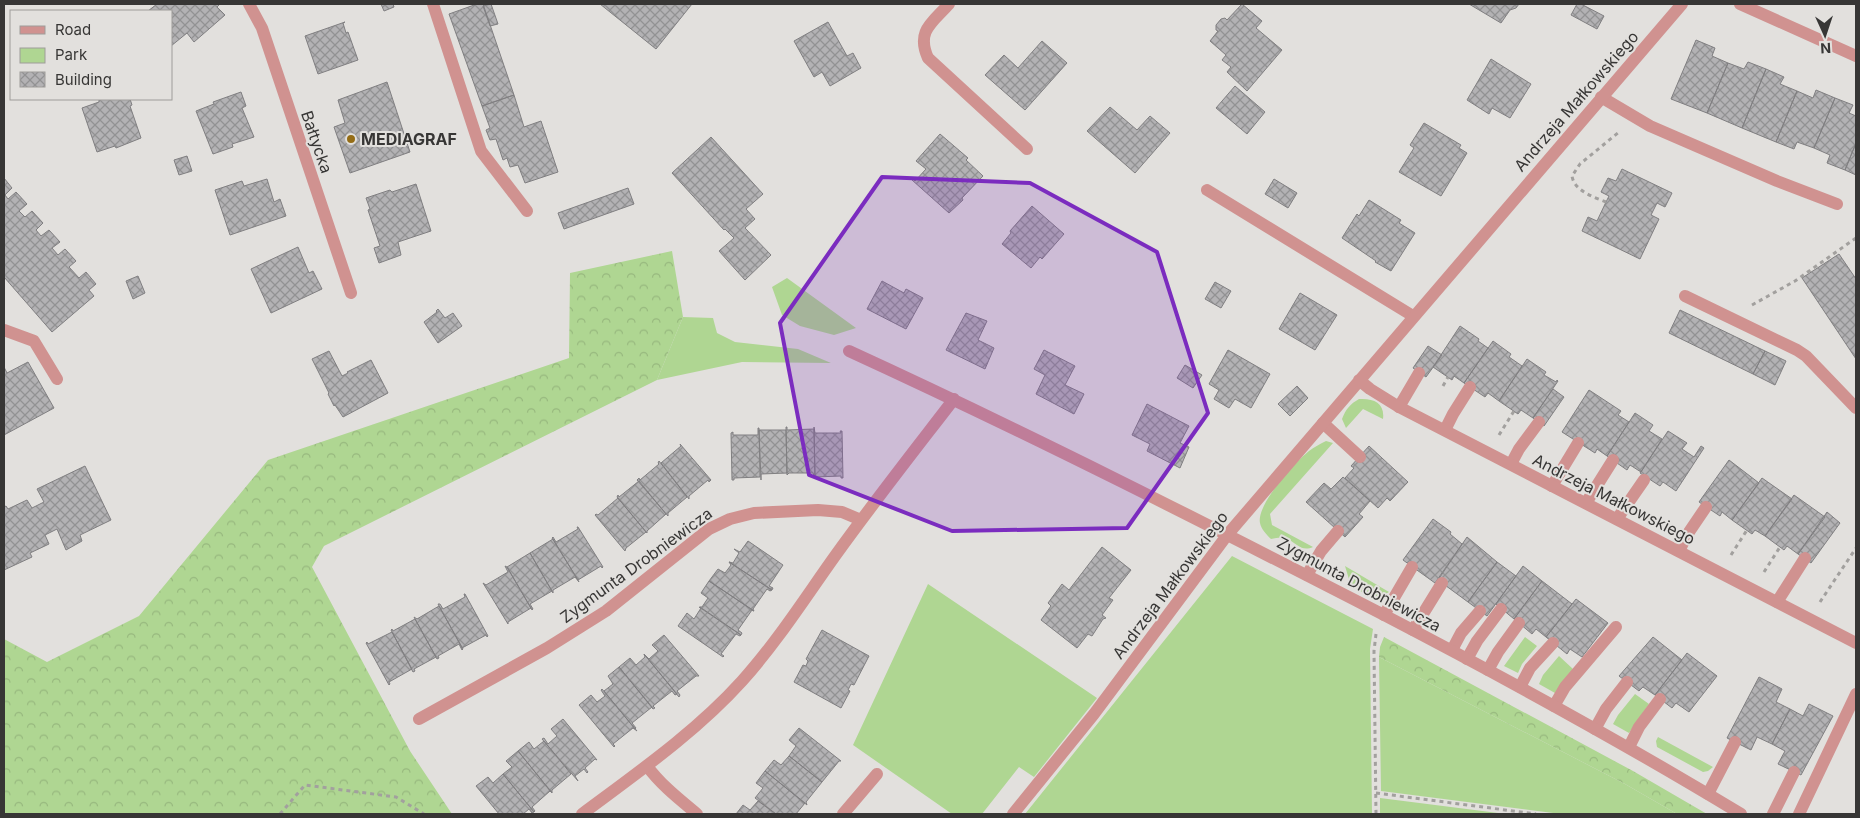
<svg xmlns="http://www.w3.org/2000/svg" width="1860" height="818" viewBox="0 0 1860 818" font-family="Inter,sans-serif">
<defs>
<pattern id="forest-crowns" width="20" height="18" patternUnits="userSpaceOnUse" patternTransform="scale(1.25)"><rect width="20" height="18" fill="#afd692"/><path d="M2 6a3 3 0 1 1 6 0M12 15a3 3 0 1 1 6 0" fill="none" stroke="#97b87e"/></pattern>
<pattern id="building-cross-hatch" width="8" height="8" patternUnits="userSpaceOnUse" patternTransform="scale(1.25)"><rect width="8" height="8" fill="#b3b2b4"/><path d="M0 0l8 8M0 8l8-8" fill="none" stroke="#929293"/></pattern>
</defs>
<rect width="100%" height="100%" fill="#e2e0dd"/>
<!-- green -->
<path fill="#afd692" d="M787,278l69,50 -22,7 -34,-9 -18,-11 -10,-28z
M683,317l30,1 4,15 18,9 63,7 33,14 -89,-1 -85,18z
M1359,399c15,-1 26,4 24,20l-20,-10 -17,19 -4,-9c4,-10 8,-15 17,-20z
M1326,441l7,2 -63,71 2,11 41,22c-11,5 -16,-3 -25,-8 -5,-2 -11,-1 -17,0 -4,-4 -10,-10 -11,-16 -4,-18 35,-61 49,-72 5,-4 11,-7 17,-10z
M1232,556l141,73 -3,20 2,165h-347z
M1345,566l44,26c-13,9 -26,1 -38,-6z
M928,584l169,114 -63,79 -15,-10 -37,47h-30l-99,-69z
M1525,637l12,9 -15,18 -4,9 -14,-7z
M1559,656l14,13 -18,24 -16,-9 4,-9z
M1379,657l246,127 52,30h-116l-180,-23z
M1635,694l14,10 -20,29 -16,-9 5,-9z
M1658,737l55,30 -5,4 -5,1 -46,-25 -1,-6z
M1380,798l126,16h-126z"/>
<!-- forest -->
<path fill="url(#forest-crowns)" d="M672,251l11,66 -26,63 -333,166 -12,21 98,184 42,63h-448v-175l43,23 92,-46 129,-156 301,-102 1,-85z
M1384,637l249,134 74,43h-30l-52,-30 -246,-127 1,-10z"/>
<!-- building -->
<path fill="url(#building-cross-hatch)" stroke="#807f81" d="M157,4h63l-3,3 8,8 -31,27 -7,-9 -16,13v-35h-23z
M381,4h12l1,3 -10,4z
M477,4h6l31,91 -32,11 -33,-92z
M491,4l7,20 -8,2 -7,-20z
M600,4h92l-36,45z
M1242,4l20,17 -6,7 26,22 -35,41 -20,-19 4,-5 -9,-7 4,-5 -16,-14 8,-10 -2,-1v-5l5,-6 4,-1 2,2z
M1469,4h50l-3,4 -6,2 -9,13z
M1577,4h4l23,12 -7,13 -26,-14z
M345,22l-2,1 3,10 2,-1 10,28 -40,14 -13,-38z
M828,22l19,34 6,-3 8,15 -31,18 -8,-14 -8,5 -20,-36z
M1696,40l19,8 -3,8 16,7 -21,50 -36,-14z
M1042,41l25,22 -42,47 -40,-35 19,-20 14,13z
M1491,59l40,25 -21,34 -18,-10 -3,6 -22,-14z
M1748,62l18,7 -24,59 -35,-15 21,-50 16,6z
M1766,69l18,8 -4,7 17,7 -21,51 -34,-14z
M387,82l23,70 -60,21 -16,-46 11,-4 -7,-23z
M1235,86l30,26 -18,22 -31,-26z
M1816,90l19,8 -21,50 -17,-6 -3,7 -18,-7 21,-51 16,7z
M241,92l5,14 -4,2 12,29 -22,7 1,3 -20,7 -17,-43 18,-7 -1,-2z
M514,95l10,32 17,-6 17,51 -33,11 -7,-18 -8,2 -3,-9 -4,2 -7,-21 -6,1 -4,-10 4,-2 -8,-22z
M1835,98l18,7 -4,8 7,3v27l-11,27 -18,-7 3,-8 -16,-7z
M103,99h27l2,6 -2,1 11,32 -25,10 -1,-2 -18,6 -15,-44 17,-6v-2z
M1110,107l27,23 13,-14 20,17 -35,40 -48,-42z
M1424,123l37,22 -2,3 8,5 -26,43 -42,-24 15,-24 -4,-3z
M940,134l28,24 -2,2 17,16 -21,22 1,2 -14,13 -37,-33 1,-1 2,2 11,-12 -10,-8z
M711,137l52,57 -17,15 9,10 -10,9 26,27 -26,25 -26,-29 15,-13 -9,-9 -1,1 -52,-57z
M1856,143v32l-11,-5z
M187,156l5,15 -13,4 -5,-15z
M1622,169l50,24 -7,14 -8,-4 -6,12 8,4 -19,40 -58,-28 6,-14 9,4 9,-19 3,-6 -8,-4 7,-14 8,3z
M4,178l8,10 -7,7 3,4 8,-7 11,12 -8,7 6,6 7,-6 11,12 -7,7 5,6 8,-6 11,12 -8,6 6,7 7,-6 11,12 -7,6 10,11 7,-6 10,12 -7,6 5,6 -42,36 -48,-55z
M267,179l7,23 6,-3 6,17 -56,19 -15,-45 27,-9 2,5z
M1274,179l23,14 -9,15 -23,-14z
M416,184l15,47 -33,11 3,13 -22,8 -5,-15 6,-2 -12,-36 2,-1 -4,-11 24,-8 2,2z
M628,188l6,16 -70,25 -6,-16z
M1369,200l32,20 -2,3 16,10 -24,38 -16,-9 1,-1 -34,-23 15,-24 2,2z
M1032,206l32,28 -22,25 -2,-2 -9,11 -29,-24 9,-11 -1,-2z
M298,247l11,26 4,-2 9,18 -51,24 -20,-44z
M1839,254l17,25v80l-54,-81z
M138,276l7,17 -12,6 -7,-18z
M882,281l22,12 2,-4 17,9 -17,31 -39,-20z
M1215,282l16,9 -10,17 -16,-9z
M1300,293l37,22 -22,35 -36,-21z
M438,309l7,9 8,-5 9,13 -24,17 -14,-21 13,-10 -1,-1z
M1680,310l85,41 -12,23 -84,-41z
M966,313l21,8 -9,19 16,8 -9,21 -39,-19z
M1460,326l19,13 -1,2 10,7 -24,35 -10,-7 -2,4 -19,-13z
M1493,341l18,13 -2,3 13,9 -23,35 -11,-8 -3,4 -21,-14z
M1428,346l14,9 -16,22 -13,-9z
M1044,350l31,16 -10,19 19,9 -10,20 -38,-20 9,-19 -11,-6z
M1228,350l42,24 -19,34 -16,-9 -6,9 -15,-9 5,-9 -10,-6z
M329,351l13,25 6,-3 -1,-1 24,-12 17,33 -45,24 -8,-12 -1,1 -6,-12 1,-1 -17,-34z
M1765,351l21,10 -11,24 -22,-11z
M1527,359l19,13 -2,3 12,7 1,-2 1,1 -25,37 -12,-8 -3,4 -19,-13z
M28,362l26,46 -50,27v-68l3,6z
M1185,365l17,10 -9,13 -16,-10z
M1297,386l11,12 -18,18 -12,-12z
M1553,389l11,8 -20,29 -11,-8z
M1589,390l32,21 -3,4 11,7 -22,34 -10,-7 -2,4 -33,-21z
M1147,404l42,22 -9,17 9,4 -9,21 -33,-17 3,-7 -18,-9z
M1635,413l18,12 -4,6 13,8 -21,33 -11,-7 -3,5 -20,-14z
M786,427h1v3l27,-1 1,50 -2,-6h-24l-2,2z
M814,427l1,6h26l-1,-2h2l1,47h-2v-2l-26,1z
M758,428h1l1,49 -26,1v2h-2l-1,-47 2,-1v3h25z
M759,430h27l1,43 -26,1v6z
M1668,431l19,12 -5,6 12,8 7,-11 3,2 -28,43 -13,-9 -3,4 -20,-13z
M680,444l31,36 -2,2 -1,-2 -19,16v3l-28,-36 20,-17z
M1369,446l39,36 -18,19 -3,-3 -9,10 -33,-30 9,-10 -3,-2z
M1729,460l30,23 -27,37 -10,-8 -2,4 -21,-14z
M659,461l28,36 -19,16v3l-31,-36 2,-2 1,2 19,-16 -1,-1z
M85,466l26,54 -31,15 2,6 -16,9 -9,-21 -12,6 4,9 -19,9 2,4 -28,13v-63l2,-1 2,3 19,-9 5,8 12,-6 -7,-13z
M1343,477l27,24 -11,13 4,3 -18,20 -39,-35 18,-19 7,6z
M1762,478l30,21 -27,37 -10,-6 -3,4 -20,-14z
M639,481l27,33 -19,17v2l-30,-36 1,-2 1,2z
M1794,495l31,22 -27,37 -11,-8 -3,4 -19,-14z
M618,498l28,34 -20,16 -1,3 -30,-36 1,-1 2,1z
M1827,512l13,11 -29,40 -13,-9z
M1433,519l18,13 -1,2 12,10 -27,39 -32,-23z
M577,527h1l25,40 -1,1 -1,-2 -23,14 -26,-42 1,-1 3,5 22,-13z
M1467,537l30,25 -29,40 -30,-22z
M553,539l26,43 -4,-5 -22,13v3l-23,-40z
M748,541l35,24 -14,21 4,2 -1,2 -43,-28 4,1 6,-10 -5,-4 6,3z
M1102,547l29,23 -22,28 4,2 -11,15 4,3 -3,1 -11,17 -4,-2 -11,14 -36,-28 10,-14 -3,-3 14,-19 7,6z
M530,553l22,38 -22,13 3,5 -1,1 -25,-43z
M729,562l43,28 -2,1 -3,-2 -14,20 1,2 -45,-30 9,-12 7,4 6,-8z
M1497,562l19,14 -29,40 -19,-14z
M505,566l2,1 24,41 -23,14v2l-25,-41 3,2 22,-13z
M1523,566l19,15 -28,38 -18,-15z
M709,581l45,30 -2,-1 -14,20 4,3 -1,2 -41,-28h2l6,-9 -7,-5z
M1542,581l30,23 -26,33 -10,-8 -4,5 -18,-15z
M464,594h1l23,42 -1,1 -1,-2 -24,13 -24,-44h2l3,5 22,-12z
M1576,599l32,24 -26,34 -12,-8 -3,5 -21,-17z
M439,606l24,43 -1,1 -3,-6 -21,12 1,2 -2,1 -23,-42 3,2z
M699,607l42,28 -1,1 -4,-2 -15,20 3,2 -1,1 -45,-31 9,-13 7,6 7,-11z
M415,619l21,38 -22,12 1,2 -2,1 -22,-42 1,-1 1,2z
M822,630l47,26 -15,29 -3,-1 -3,6 2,1 -9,17 -47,-26 9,-17 3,1 2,-5 -2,-2z
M392,632l20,37 -23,13 1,2 -1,1 -23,-42 1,-1 1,2z
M664,635l35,41h-3l-19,15 3,4 -1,2 -35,-43 5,5 9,-8 -6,-6z
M1653,637l29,23 -27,35 -12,-8 -4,4 -20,-15z
M1687,653l30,23 -28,36 -13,-9 -4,5 -17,-13z
M644,654l33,40 -2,1 -3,-4 -19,15 2,2 -2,1 -34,-42 11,-9 6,7 9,-8z
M619,667l33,40 -20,16 4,5 -1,1 -31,-38 9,-7 -5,-8z
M1759,677l23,12 -6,13 14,7 -18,35 -15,-7 -6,13 -24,-12z
M602,689l35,42 -4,-3 -20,16 2,2 -1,1 -35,-42 12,-10 6,7 8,-6 -4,-6z
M1809,704l24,12 -32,59 -23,-11 7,-13 -13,-7 18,-35 13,7z
M563,719l34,41 -2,-1 -10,9 3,4 -1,1 -3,-4 -9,7 3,5 -36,-42 2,-1 4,6 9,-8 -6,-7z
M799,728l42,33h-2l-17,21 -33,-26 7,-10 -7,-6z
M544,741l27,33 -19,16v3l-34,-42 11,-9 5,7z
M518,751l34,42 -2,-2 -18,16 3,4 -1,1 -31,-38 9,-7 -6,-6z
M789,756l33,26 -16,20 1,3 -42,-34 9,-11 7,5z
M765,771l40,32 -9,11h-20l-21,-16 8,-10 -7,-5z
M503,774l31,38 -2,1 -3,-4 -6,5h-24l-23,-28 12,-9 5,6z
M758,801l18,13h-40l7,-9 7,5z"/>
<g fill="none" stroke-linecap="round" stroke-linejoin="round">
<!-- path -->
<path stroke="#a2a09e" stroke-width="3" stroke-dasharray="4 4" stroke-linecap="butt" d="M1606,202c-12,-5 -32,-11 -34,-26l8,-12 39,-32
M1752,305l43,-24 61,-43
M1443,386l5,-9
M1499,435l15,-24
M1731,555l16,-25
M1764,572l16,-25
M1820,602l36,-54
M1376,634l-2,17 2,163
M1376,793l160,21
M280,814l25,-29 91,12 28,17"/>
<!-- service -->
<path stroke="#d09290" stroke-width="12" d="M433,4l48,147 46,60
M1740,4l116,52
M1601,97l49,29 127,55 60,23
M1207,190l206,126
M1399,407l20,-34
M1323,423l37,34
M1445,430l8,-16 17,-27
M1511,464l8,-15 20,-27
M1552,486l26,-43
M1586,503l27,-43
M1617,519l27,-39
M1679,551l8,-16 19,-28
M1307,575l14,-24 17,-20
M1777,602l28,-44
M1384,615l28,-48
M1413,630l29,-47
M1452,650l9,-17 19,-22
M1467,659l10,-18 24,-32
M1488,670l10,-18 21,-29
M1520,687l10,-19 23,-25
M1554,706l11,-19 51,-60
M1595,729l11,-20 21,-27
M1629,747l10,-20 21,-28
M647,766c14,19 32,33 50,48
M1708,794l27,-52
M843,814l34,-40
M1773,814l21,-42"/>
<!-- minor -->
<path stroke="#d09290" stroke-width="12" d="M249,4l13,24 89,265
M949,4c-17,19 -33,27 -21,54l99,91
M1685,296l112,54 9,6 50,52
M4,330l30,11 23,38
M849,351c181,83 358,173 535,264 121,63 240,128 357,199
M1359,380l11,9 29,18 457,236
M419,719l128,-71 59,-37 103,-82 21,-10 24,-6 64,-3 24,2 19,8
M582,814c55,-41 114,-82 160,-133 35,-39 63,-83 93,-125 38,-53 79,-105 119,-157
M1013,814l81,-100 134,-180 454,-530
M1799,814l57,-120"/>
</g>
<!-- marked area -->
<path fill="#7b2cbf" fill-opacity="0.2" stroke="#7b2cbf" stroke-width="4" stroke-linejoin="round" d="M882,177l148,6 127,69 51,161 -81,115 -175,3 -143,-56 -29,-152z"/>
<!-- markers -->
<circle fill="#956d17" stroke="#e2e0dd" stroke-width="2" cx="351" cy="139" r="5"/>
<g text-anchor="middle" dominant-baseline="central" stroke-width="4" stroke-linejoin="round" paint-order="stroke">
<!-- street labels -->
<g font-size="16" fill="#373635" stroke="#e2e0dd">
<text transform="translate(1576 101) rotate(-49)">Andrzeja Małkowskiego</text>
<text transform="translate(317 142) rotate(71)">Bałtycka</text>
<text transform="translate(1614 499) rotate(27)">Andrzeja Małkowskiego</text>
<text transform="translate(636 565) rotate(-36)">Zygmunta Drobniewicza</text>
<text transform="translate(1359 584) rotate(28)">Zygmunta Drobniewicza</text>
<text transform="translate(1170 585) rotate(-53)">Andrzeja Małkowskiego</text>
</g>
<!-- poi labels -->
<g font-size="16" font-weight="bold" fill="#373635" stroke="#e2e0dd" text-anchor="start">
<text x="361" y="139">MEDIAGRAF</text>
</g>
</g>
<!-- border -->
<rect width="1860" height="818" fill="none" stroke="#373635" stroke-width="10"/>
<!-- legend -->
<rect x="10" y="10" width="162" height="90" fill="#e2e0dd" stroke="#9e9c9a"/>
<rect x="20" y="26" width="25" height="8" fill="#d09290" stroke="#9e9c9a"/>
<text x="55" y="35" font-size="15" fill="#373635">Road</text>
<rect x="20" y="48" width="25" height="15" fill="#afd692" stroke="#9e9c9a"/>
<text x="55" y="60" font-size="15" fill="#373635">Park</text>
<rect x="20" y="72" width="25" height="15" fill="url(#building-cross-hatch)" stroke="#9e9c9a"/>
<text x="55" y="85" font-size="15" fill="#373635">Building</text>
<!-- north arrow -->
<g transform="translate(1825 35) rotate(177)" stroke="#e2e0dd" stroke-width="4" paint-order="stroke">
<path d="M0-4L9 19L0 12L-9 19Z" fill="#373635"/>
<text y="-8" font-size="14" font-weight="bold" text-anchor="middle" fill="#373635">N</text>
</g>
</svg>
